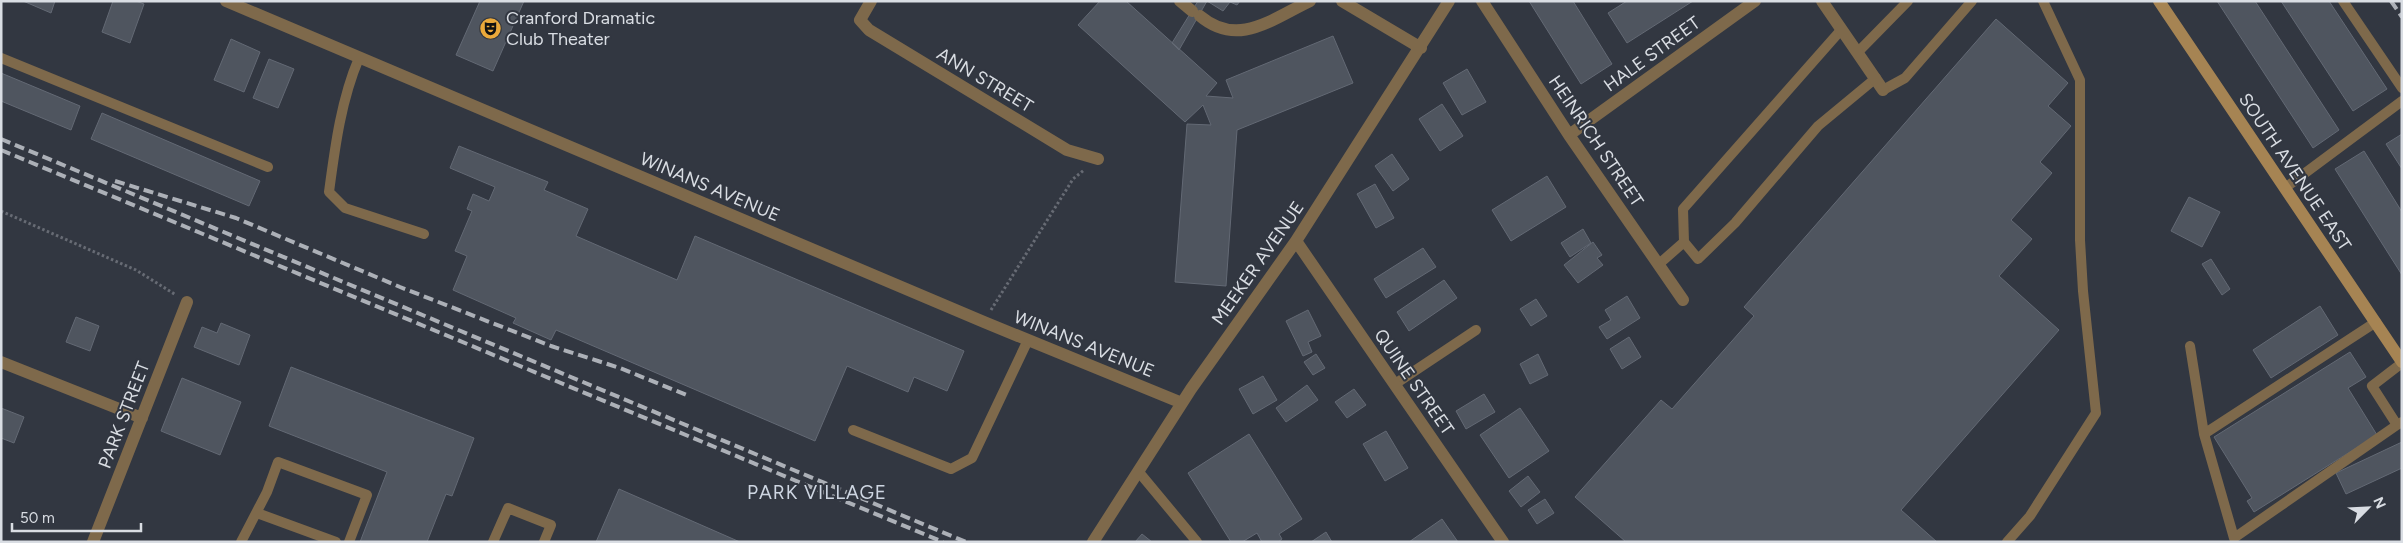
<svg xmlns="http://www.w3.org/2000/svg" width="2403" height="543" viewBox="0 0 2403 543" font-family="Figtree,sans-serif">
<rect width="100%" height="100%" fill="#323741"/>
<!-- building -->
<path fill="#4f555f" stroke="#636974" d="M23,1h32l-4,12z
M113,1h23l8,3 -14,39 -28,-11z
M480,1h44l-31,70 -37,-16z
M1100,1h26l91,82 -11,13 27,2 -7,-18 107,-44 20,47 -116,47 -11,156 -51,-4 12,-158 24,1 -8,-20 -18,17 -107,-97z
M1198,1h42l-3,4 -7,-3 -7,9 -16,-10 -28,49 -7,-7z
M1529,1h44l39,63 -31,20z
M1627,1h66l-66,42 -19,-30z
M2217,1h38l84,129 -26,18z
M2281,1h48l58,88 -34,22z
M1996,19l72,64 -20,23 23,20 -31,36 12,11 -41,47 21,19 -33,37 60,54 -158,180 36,32h-311l-51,-45 86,-97 11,9 82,-93 -10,-9z
M231,39l29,13 -16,40 -30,-12z
M269,59l25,10 -16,39 -25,-10z
M1467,69l19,33 -24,13 -19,-32z
M1,73l79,33 -9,24 -70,-29z
M1442,104l21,32 -23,15 -21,-32z
M102,113l158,68 -11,25 -158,-67z
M2402,134v35l-16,-25z
M459,146l89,36 -4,8 44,19 -12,27 101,44 18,-44 269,115 -17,40 -33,-14 -6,15 -61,-26 -32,75 -259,-111 -5,10 -38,-17 3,-5 -63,-28 14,-34 -12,-5 17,-40 -5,-2 6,-15 16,7 6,-14 -45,-19z
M2364,151l38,61v63l-67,-106z
M1392,154l17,25 -16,12 -18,-25z
M1547,176l19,31 -55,34 -19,-31z
M1375,184l19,34 -18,10 -19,-34z
M2189,197l31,15 -18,35 -31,-16z
M1583,229l8,14 -21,14 -9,-14z
M1593,242l9,13 -5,3 6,7 -25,18 -14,-18z
M1423,248l13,19 -50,31 -12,-19z
M2211,259l19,30 -8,6 -20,-31z
M1444,280l13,18 -48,33 -12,-19z
M1627,296l13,22 -33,21 -8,-12 12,-7 -6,-10z
M1536,299l11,17 -16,10 -11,-17z
M2320,306l18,29 -67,43 -18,-28z
M1308,310l13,26 -13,6 4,10 -9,4 -17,-35z
M76,317l23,9 -9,25 -24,-9z
M221,323l29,12 -11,30 -45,-18 8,-20 15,6z
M1629,337l12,20 -19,12 -12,-20z
M2350,352l16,25 -18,11 29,47 -123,77 -7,-11 5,-3 -38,-61z
M1316,354l9,14 -12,7 -9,-13z
M1538,354l10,21 -18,9 -10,-20z
M291,367l183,71 -22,58 -6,-2 -19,48h-67l27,-70 -118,-46z
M1263,376l14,24 -24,14 -14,-25z
M182,378l59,24 -21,53 -59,-24z
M1307,385l11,15 -32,22 -10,-14z
M1354,389l12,16 -19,13 -12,-16z
M1484,394l11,18 -29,17 -10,-18z
M1,408l23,9 -10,26 -13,-5z
M1520,408l29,43 -40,27 -29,-43z
M1386,431l22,37 -23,13 -22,-37z
M1249,434l53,85 -23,15 3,5 -4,3h-16l-5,-9 -15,9h-11l-43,-69z
M2402,442v26l-56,26 -10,-21z
M1528,476l12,16 -19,15 -12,-16z
M619,489l121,53h-144z
M1545,499l9,14 -17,11 -9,-14z
M1442,519l16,23h-49z
M1326,532l6,10h-21z
M1142,534l10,8h-17z"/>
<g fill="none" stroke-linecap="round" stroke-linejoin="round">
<!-- path -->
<path stroke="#676b74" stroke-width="3" stroke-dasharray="2.5 2.5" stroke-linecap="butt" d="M1,211l135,59 40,25
M991,310l82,-131 11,-9"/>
<!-- service -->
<path stroke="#7e694b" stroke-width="10" d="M2343,1l59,87
M1858,52l50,-51
M1,58l267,109
M359,58c-18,42 -24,89 -30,134l16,16 79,26
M1883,90l22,-12 67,-77
M2285,188l117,-87
M1684,242l-1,-33 158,-179
M1659,264l25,-22 14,17 37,-36 83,-97 58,-48
M2376,322l-172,112 30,104 163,-113
M2190,346l14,88
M2402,363l-30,23 25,39 5,-3
M1395,384l81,-54
M853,430l98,39 21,-11 56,-118
M1138,471l59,71
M257,513l79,29
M241,542l26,-50 11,-30 89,33 -18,47
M493,542l15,-34 43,17 -7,17
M2007,542l23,-26 66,-103 -13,-122 -3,-51v-160l-37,-79"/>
<!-- minor -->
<path stroke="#7e694b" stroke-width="12" d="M226,1l758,321 198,81
M871,1l-11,19 9,10 198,120 31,9
M1180,1l12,10
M1342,1l79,47
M1482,1l87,134 114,165
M1822,1l61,89
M1200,16c38,32 72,3 110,-15
M1569,135l186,-134
M1296,241l207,301
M1,362l141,56
M93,542l94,-240
M1093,542l98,-153 105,-148 153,-240"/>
<!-- secondary -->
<path stroke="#a68453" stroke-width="12" d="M2159,1l243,361"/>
<!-- rail -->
<path stroke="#acb0b7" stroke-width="4" stroke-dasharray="10 5" stroke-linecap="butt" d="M2391,1l11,16
M1,139l965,403
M1,150l942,392
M115,181l121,37 164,69 151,59 69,22 69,28"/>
</g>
<!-- icons -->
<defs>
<symbol id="theatre-disc" viewBox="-11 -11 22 22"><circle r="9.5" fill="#eba93a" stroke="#323741"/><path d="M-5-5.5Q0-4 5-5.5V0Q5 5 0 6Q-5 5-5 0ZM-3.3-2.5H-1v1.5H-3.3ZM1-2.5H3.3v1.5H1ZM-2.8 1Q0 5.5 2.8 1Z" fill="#111"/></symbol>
</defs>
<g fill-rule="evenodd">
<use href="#theatre-disc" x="478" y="16" width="25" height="25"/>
</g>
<g text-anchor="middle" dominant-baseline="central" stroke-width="4" stroke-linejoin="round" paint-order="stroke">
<!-- poi labels -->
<g font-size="18" fill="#d9dde3" stroke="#323741" text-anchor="start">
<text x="506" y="18">Cranford Dramatic<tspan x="506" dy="21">Club Theater</tspan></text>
</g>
<!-- street labels -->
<g font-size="18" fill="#d9dde3" stroke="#323741">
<text transform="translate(1652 54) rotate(-36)">HALE STREET</text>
<text transform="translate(985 80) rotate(31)">ANN STREET</text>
<text transform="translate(1596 141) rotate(56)">HEINRICH STREET</text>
<text transform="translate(2295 172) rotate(56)">SOUTH AVENUE EAST</text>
<text transform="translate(710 187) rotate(23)">WINANS AVENUE</text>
<text transform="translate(1258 263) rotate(-55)">MEEKER AVENUE</text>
<text transform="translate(1084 344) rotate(22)">WINANS AVENUE</text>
<text transform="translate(1414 382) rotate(55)">QUINE STREET</text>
<text transform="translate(124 415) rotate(-69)">PARK STREET</text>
</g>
<!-- neighbourhood labels -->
<g font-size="19" letter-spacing="1" fill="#ced6e2" stroke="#323741">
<text x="817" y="492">PARK VILLAGE</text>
</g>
</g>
<!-- border -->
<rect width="2403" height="543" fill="none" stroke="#d9dde3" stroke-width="5"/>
<!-- north arrow -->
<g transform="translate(2368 508) rotate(66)" stroke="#323741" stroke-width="4" paint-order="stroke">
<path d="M0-4L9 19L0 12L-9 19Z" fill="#d9dde3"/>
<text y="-8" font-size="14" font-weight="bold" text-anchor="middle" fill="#d9dde3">N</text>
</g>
<!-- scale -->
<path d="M12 523v8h129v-8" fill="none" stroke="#d9dde3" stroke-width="2.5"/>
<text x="20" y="523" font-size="15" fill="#d9dde3" stroke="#323741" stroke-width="4" paint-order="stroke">50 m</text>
</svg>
